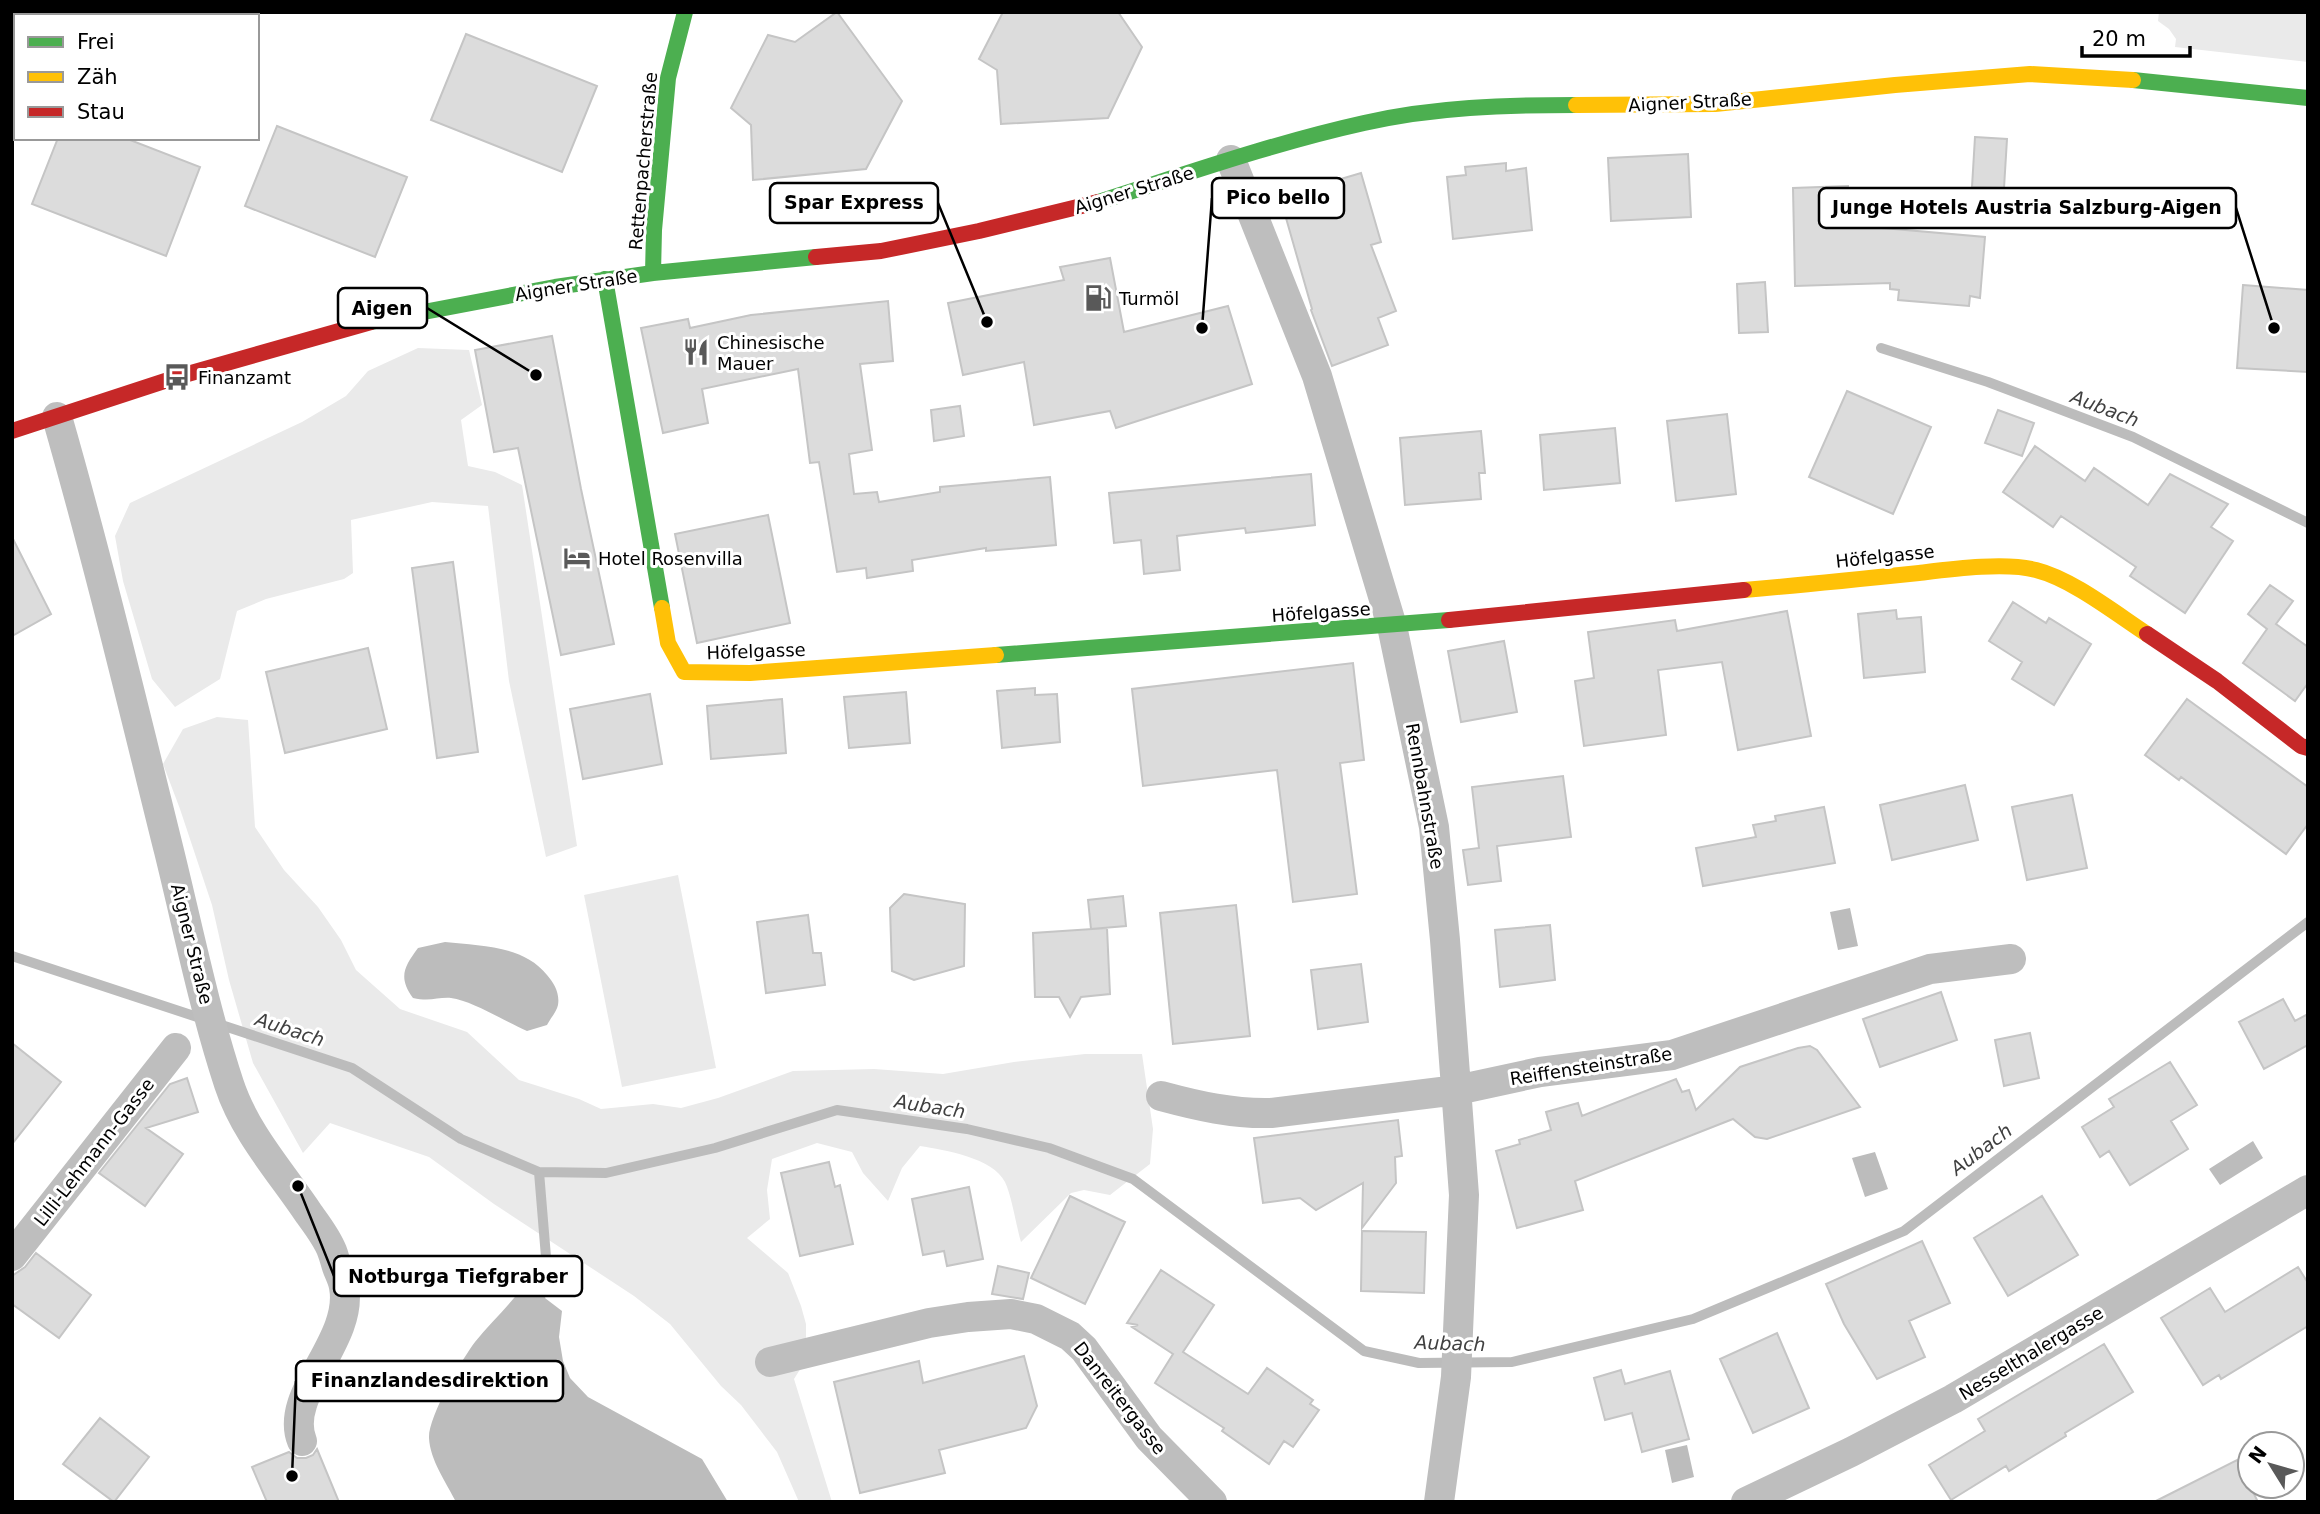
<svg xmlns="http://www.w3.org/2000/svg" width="2320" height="1514" viewBox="0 0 2320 1514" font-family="'DejaVu Sans',sans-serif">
<rect width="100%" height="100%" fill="#fff"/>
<!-- green -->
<path fill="#eaeaea" d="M2159,12h149v50l-133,-15 1,-8 -7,-10 -11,-8z
M418,348l51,2 13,55 -21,15 7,46 27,6 27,13 55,361 -31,11 -37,-176 -21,-175 -56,-4 -81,18 2,53 -9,6 -78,20 -29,12 -17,68 -45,28 -23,-28 -29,-98 -8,-45 15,-33 172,-81 44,-26 22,-25z
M217,717l31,3 7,107 29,43 34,37 23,33 15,30 44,39 67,23 52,48 60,19 22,10 52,-5 28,4 37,-10 75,-27 81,-2 69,5 71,-12 71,-8h57l11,75 -3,35 -40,31 -26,-5 -13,3 -50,49c-5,-17 -9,-45 -16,-60 -12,-24 -60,-32 -85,-36l-18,22 -14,33 -25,-28 -11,-21 -35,-9 -45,16 -5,31 3,29 -23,19 41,35 13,33 5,18v36l-12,19 38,123h-33l-22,-50 -36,-47 -20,-19 -51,-62 -36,-28 -140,-92 -65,-47 -99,-34 -27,30 -50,-90 -24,-83 -17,-75 -32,-96 -17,-45 20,-35z
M678,875l38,193 -94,19 -38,-192z"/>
<!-- water -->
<path fill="#bcbcbc" d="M1850,908l8,38 -20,4 -8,-38z
M445,942c35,4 78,3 102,33 7,8 13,18 11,30 -1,6 -8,14 -11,20l-20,6c-21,-9 -54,-30 -76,-33 -13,-1 -21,4 -38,0 -15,-21 -9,-31 5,-50z
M2253,1141l10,17 -43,27 -11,-16z
M1875,1152l13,37 -23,8 -13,-39z
M521,1289l20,6 21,16 -3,26 4,24 7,17 18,19 114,62 26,43h-272c-10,-20 -26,-42 -27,-64 -1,-21 33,-79 46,-96 15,-19 32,-34 46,-53z
M1687,1445l7,32 -22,6 -7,-33z"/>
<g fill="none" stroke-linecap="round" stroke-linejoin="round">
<!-- stream -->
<path stroke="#bcbcbc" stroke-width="10" d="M1881,348l107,34 145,55 175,86
M12,956l340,112 109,71 78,33 67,1 109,-25 122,-38 130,19 82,19 84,31 231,172 55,12 93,-1 181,-43 211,-88 404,-309
M539,1172l7,85
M541,1295l1,-10"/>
</g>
<!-- building -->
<path fill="#dcdcdc" stroke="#c5c5c5" stroke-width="2" d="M837,12l65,89 -36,68 -113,11 -2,-55 -20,-17 37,-73 27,7z
M1003,12h115l24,35 -34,71 -107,6 -4,-54 -18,-11z
M466,34l131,52 -35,86 -131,-52z
M277,126l130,51 -32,80 -130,-51z
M1975,137l32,2 -3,49 -32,-1z
M58,138h67l75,29 -34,89 -134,-52z
M1688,154l3,63 -80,4 -3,-63z
M1506,163v8l20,-3 6,62 -79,9 -6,-62 19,-2 -1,-8z
M1361,173l20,69 -10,3 25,66 -18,7 10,27 -56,21 -21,-56 1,-1 -32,-112z
M1848,186l1,39 136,12 -5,61 -10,-2 -1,10 -71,-6 1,-10 -9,-1v-6l-95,3 -2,-98z
M1110,258l14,74 104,-26 24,78 -136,44 -6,-17 -76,14 -10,-63 -61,13 -15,-72 116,-23 -4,-13z
M1765,282l3,50 -29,1 -2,-49z
M2243,285l65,5v82l-71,-4z
M888,301l5,60 -33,3 12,86 -23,4 5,40 23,-2 2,10 61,-10v-5l110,-10 6,68 -70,6v-3l-74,12 1,11 -46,7 -1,-10 -29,4 -18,-110 -9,1 -12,-94 -96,20 6,34 -45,10 -22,-105 47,-9 2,9 61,-13z
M552,336l29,153 33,155 -53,11 -43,-207 -24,4 -19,-102z
M1847,391l84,36 -38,87 -84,-37z
M960,406l4,30 -30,5 -3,-31z
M1998,410l36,13 -12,33 -37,-13z
M1727,414l9,80 -60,7 -9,-80z
M1615,428l5,55 -76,7 -4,-55z
M1481,431l4,42h-6l2,26 -76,6 -5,-67z
M2035,446l50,35 9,-13 54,37 22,-31 58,30 -17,23 22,14 -48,72 -55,-37 6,-9 -75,-51 -8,11 -50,-35z
M1311,474l4,51 -69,8 -1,-5 -68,8 3,34 -36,4 -3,-34 -27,3 -5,-50z
M768,515l22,108 -93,20 -22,-109z
M12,537l39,77 -39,22z
M453,562l25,190 -41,6 -25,-190z
M2270,585l23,16 -17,23 32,23v36l-13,18 -52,-38 24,-34 -19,-15z
M2013,602l33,21 3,-5 42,26 -37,61 -42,-26 10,-17 -33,-21z
M1896,610l1,9 24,-2 4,55 -61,6 -6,-64z
M1787,611l24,125 -73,14 -16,-88 -64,8 8,65 -82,11 -9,-65 19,-3 -6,-46 87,-12 2,11z
M1504,641l13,71 -56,10 -13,-71z
M368,648l19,81 -102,24 -19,-81z
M1353,663l11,97 -24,3 17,131 -64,8 -16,-132 -134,16 -11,-97z
M1035,688v7l22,-1 3,48 -58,6 -5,-57z
M906,692l4,51 -61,5 -5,-51z
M650,694l12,70 -79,15 -13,-70z
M782,699l4,54 -75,6 -4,-53z
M2187,699l121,88v37l-22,30 -105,-77 -2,3 -34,-25z
M1563,776l8,61 -74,9 4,35 -33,4 -5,-35 16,-2 -7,-61z
M1965,785l13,55 -86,20 -12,-55z
M2072,795l15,73 -60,12 -15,-73z
M1824,807l11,56 -132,23 -7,-38 60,-11 -3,-12 23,-4 -1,-5z
M904,894l61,10 -1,62 -50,14 -22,-9 -2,-63z
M1123,896l3,30 -35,3 -3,-29z
M1236,905l14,131 -77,8 -13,-131z
M808,915l5,38h8l4,32 -59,8 -9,-71z
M1550,925l5,55 -55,7 -5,-57z
M1107,928l3,66 -29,3 -11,20 -11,-20h-24l-2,-64z
M1361,964l7,58 -50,7 -7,-59z
M1941,992l16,48 -77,27 -17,-48z
M2283,999l12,22 13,-7v31l-44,24 -25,-47z
M2030,1033l9,45 -35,8 -9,-46z
M12,1043l49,39 -49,62z
M1810,1046l7,4 43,57 -93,32 -12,-2 -22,-18 -158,62 8,29 -66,18 -21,-77 24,-7 -1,-4 32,-10 -5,-18 32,-9 4,13 94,-37 6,13 7,-2 7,20 44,-43 58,-19z
M2170,1062l27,43 -26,16 17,28 -58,36 -21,-34 -9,6 -18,-30 32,-20 -5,-8z
M187,1078l11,34 -52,16 37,26 -38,52 -46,-33 71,-89z
M1398,1120l4,36 -7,1 1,26 -34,45 1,-45 -47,27 -16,-12 -37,5 -9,-65z
M829,1162l6,25 5,-2 13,59 -53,12 -19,-83z
M969,1187l14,72 -36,7 -3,-15 -21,4 -11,-56z
M1070,1196l55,26 -40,82 -54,-26z
M2042,1196l36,59 -70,41 -34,-58z
M1362,1231l64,1 -2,61 -63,-2z
M1922,1241l28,62 -41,18 16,36 -48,22 -33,-55 -18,-40z
M36,1253l55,42 -32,43 -47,-34v-28l13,-9z
M998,1266l31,7 -6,26 -31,-5z
M2298,1267l10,16v43l-87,53 -2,-4 -16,10 -42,-67 49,-30 15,24z
M1161,1270l53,35 -31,47 65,42 19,-26 46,32 -3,4 9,6 -26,37 -9,-6 -15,23 -47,-33 2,-3 -69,-45 18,-29 -41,-27 6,-2 -11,-2z
M1777,1333l32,75 -56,25 -33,-74z
M2104,1344l29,48 -68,41 1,3 -57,35 -3,-5 -55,34 -22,-35 56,-34 -7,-12z
M1024,1356l13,50 -11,22 -87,22 6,23 -85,20 -26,-111 85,-21 4,22z
M1621,1370l4,14 45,-13 19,68 -47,13 -10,-39 -27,7 -11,-42z
M100,1418l49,39 -35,45 -51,-38z
M317,1449l22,53h-72l-15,-35 37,-15 8,6h9l7,-3z
M2237,1460l21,42h-104z"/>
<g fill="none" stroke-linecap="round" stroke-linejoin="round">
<!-- street -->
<path stroke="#bebebe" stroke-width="30" d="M1231,160l86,216 75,250 42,201 11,113 19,255 -8,182 -17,125
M57,417c41,143 76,289 112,434 19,77 35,157 60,233 16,49 52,88 80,130 8,11 18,24 23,37 2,5 3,10 5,16 2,6 6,13 7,20 10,54 -61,107 -42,154
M1161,1096c37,10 72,18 110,17l186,-23 83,-18 132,-17 258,-86 81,-10
M12,1256l164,-208
M770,1362l159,-39 39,-6 43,-3 25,5 34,17 14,13 65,89 63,64
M1746,1502l105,-50 102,-53 355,-209"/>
<!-- fast -->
<path stroke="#4caf50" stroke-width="16" d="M2133,80l175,18
M1098,202c88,-28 176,-59 266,-79 70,-16 141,-18 212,-18
M653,273l1,-43 14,-152 17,-66
M605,279l57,329
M371,322l184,-35 98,-14 163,-16
M996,655l453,-35"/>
<!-- slow -->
<path stroke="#ffc107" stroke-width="16" d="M1576,105l139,-1 180,-19 135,-11 103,6
M1744,590c58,-5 117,-11 175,-17 33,-4 86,-11 117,-3 36,9 79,43 111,64
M662,608l6,35 16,29 66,1 246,-18"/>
<!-- jam -->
<path stroke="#c62828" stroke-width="16" d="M816,257l65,-6 98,-20 119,-29
M12,431l165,-54 194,-55
M1449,620l295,-30
M2147,634l70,47 84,65 7,2"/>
</g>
<!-- icons -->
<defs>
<symbol id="fuel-bare" viewBox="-9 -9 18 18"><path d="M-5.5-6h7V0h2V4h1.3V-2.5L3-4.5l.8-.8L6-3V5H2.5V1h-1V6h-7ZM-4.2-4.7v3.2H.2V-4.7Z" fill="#595959" stroke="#fff" stroke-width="2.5" paint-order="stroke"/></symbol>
<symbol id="restaurant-bare" viewBox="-9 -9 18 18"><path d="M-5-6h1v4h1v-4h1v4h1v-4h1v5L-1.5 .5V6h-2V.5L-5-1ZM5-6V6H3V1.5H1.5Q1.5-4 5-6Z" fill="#595959" stroke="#fff" stroke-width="2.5" paint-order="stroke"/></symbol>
<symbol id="bus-bare" viewBox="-9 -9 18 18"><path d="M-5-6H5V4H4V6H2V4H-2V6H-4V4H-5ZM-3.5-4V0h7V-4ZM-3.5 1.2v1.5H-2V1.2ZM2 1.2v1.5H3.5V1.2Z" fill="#595959" stroke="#fff" stroke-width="2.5" paint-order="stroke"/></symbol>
<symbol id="hotel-bare" viewBox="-9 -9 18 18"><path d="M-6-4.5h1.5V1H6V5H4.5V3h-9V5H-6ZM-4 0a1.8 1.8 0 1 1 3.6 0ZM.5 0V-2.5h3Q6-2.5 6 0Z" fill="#595959" stroke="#fff" stroke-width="2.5" paint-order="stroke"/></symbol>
</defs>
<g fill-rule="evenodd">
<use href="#fuel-bare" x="1079" y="279" width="38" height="38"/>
<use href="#restaurant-bare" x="677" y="333" width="38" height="38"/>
<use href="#bus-bare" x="158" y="358" width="38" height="38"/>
<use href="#hotel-bare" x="558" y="539" width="38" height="38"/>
</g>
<g text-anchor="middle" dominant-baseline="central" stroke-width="6" stroke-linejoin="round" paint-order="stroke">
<!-- street labels -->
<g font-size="18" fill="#000" stroke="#fff">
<text transform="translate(1690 102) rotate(-3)">Aigner Straße</text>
<text transform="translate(643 161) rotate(-85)">Rettenpacherstraße</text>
<text transform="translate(1134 190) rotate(-17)">Aigner Straße</text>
<text transform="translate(576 285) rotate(-9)">Aigner Straße</text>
<text transform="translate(1885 556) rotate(-6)">Höfelgasse</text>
<text transform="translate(1321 612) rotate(-4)">Höfelgasse</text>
<text transform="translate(756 651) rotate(-2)">Höfelgasse</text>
<text transform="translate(1425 796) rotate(80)">Rennbahnstraße</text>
<text transform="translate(192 944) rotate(76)">Aigner Straße</text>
<text transform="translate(1591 1066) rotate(-9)">Reiffensteinstraße</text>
<text transform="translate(94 1152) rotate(-52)">Lilli-Lehmann-Gasse</text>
<text transform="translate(2031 1353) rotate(-31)">Nesselthalergasse</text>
<text transform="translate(1120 1398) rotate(52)">Danreitergasse</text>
</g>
<!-- poi labels -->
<g font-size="18" fill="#000" stroke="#fff" text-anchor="start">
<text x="1119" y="298">Turmöl</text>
<text x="717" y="342">Chinesische<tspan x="717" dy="21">Mauer</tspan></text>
<text x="198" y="377">Finanzamt</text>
<text x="598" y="558">Hotel Rosenvilla</text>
</g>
<!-- water labels -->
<g font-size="19" font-style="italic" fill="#404040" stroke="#fff">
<text transform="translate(2105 408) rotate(21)">Aubach</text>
<text transform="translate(290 1029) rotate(18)">Aubach</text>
<text transform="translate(930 1106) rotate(9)">Aubach</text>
<text transform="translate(1981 1149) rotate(-37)">Aubach</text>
<text transform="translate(1450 1343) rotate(2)">Aubach</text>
</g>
</g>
<!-- callouts -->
<path fill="none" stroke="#000" stroke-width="2.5" d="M1202 328L1212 198M987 322L938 203M2274 328L2236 208M536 375L427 308M298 1186L334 1276M292 1476L296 1381"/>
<g fill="#000" stroke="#fff" stroke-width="2.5">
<circle cx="1202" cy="328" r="7"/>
<circle cx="987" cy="322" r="7"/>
<circle cx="2274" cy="328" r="7"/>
<circle cx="536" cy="375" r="7"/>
<circle cx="298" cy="1186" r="7"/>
<circle cx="292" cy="1476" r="7"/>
</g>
<g fill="#fff" stroke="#000" stroke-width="2.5">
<rect x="1212" y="178" width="132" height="40" rx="7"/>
<rect x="770" y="183" width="168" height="40" rx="7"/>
<rect x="1819" y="188" width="417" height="40" rx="7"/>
<rect x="338" y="288" width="89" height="40" rx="7"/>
<rect x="334" y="1256" width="248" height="40" rx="7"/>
<rect x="296" y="1361" width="267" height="40" rx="7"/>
</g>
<g font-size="19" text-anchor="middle" font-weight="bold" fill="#000">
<text x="1278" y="204">Pico bello</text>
<text x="854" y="209">Spar Express</text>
<text x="2027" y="214">Junge Hotels Austria Salzburg-Aigen</text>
<text x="382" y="315">Aigen</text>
<text x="458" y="1283">Notburga Tiefgraber</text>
<text x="430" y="1387">Finanzlandesdirektion</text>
</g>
<!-- border -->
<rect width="2320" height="1514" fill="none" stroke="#000000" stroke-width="28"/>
<!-- legend -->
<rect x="14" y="14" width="245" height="126" fill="#ffffff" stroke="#999999" stroke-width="2"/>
<rect x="28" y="37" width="35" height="10" fill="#4caf50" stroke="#999999" stroke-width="2"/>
<text x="77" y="49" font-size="21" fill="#000000">Frei</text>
<rect x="28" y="72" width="35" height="10" fill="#ffc107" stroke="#999999" stroke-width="2"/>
<text x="77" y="84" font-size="21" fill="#000000">Zäh</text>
<rect x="28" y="107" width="35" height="10" fill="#c62828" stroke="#999999" stroke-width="2"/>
<text x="77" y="119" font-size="21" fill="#000000">Stau</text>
<!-- north arrow -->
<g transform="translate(2271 1465) rotate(307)"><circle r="33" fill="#ffffff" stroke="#999999" stroke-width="2"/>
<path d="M0-5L12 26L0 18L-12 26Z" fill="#595959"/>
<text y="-10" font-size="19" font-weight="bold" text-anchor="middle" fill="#000000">N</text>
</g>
<!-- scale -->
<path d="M2082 46v10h108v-10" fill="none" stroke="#000000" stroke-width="3.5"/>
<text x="2092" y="46" font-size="21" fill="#000000" stroke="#ffffff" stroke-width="5" paint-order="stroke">20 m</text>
</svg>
